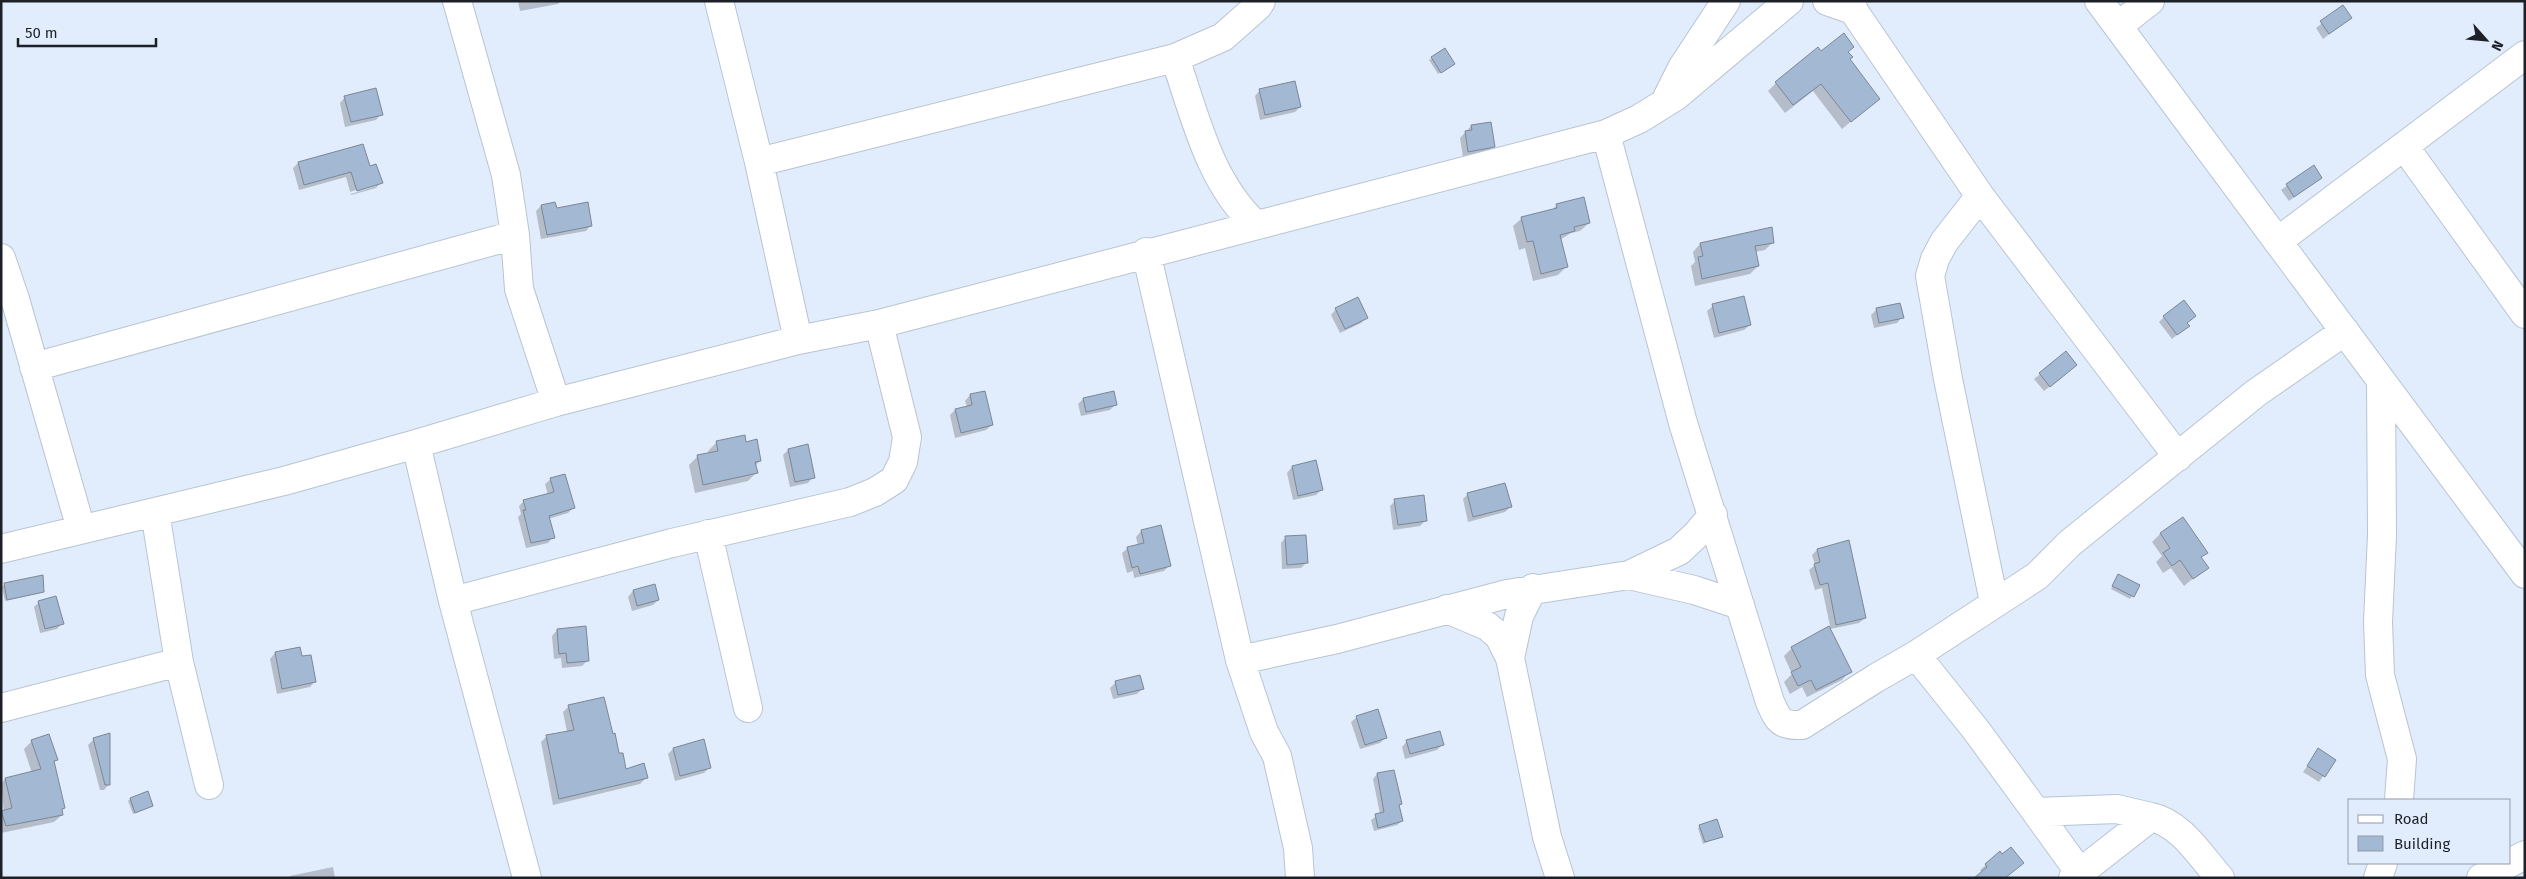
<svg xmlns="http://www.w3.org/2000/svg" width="2526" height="879" viewBox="0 0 2526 879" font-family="'Fira Sans',sans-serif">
<rect width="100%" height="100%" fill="#e1edfc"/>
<!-- shadow -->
<path fill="#0003" fill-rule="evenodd" d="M518,1h43l-3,3 -38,7z
M2343,7l7,11 -27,21 -7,-11z
M1445,50l6,16 -13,8 -9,-14z
M1821,53h26l2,6 29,40 -36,30 -29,-38 -28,22 -17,-22 8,-8z
M1260,90l40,17 -5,5 -35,8 -5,-24z
M345,97l36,17 -5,6 -31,7 -5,-24z
M1471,126l23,20 -6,6 -25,5 -3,-19z
M362,145l7,22 12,15 -5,6 -25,7 -5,-18 -47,13 -6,-22 5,-5zM376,183v3l-25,8 -1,-2z
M2313,167l7,11 -31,23 -8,-11z
M1557,205l32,18 -9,8 -9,2 -11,7 6,27 -8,8 -25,6 -8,-33 -6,2 -6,-24 9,-8 29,-7z
M541,206l15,3 35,16 -5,6 -45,8 -5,-28z
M1773,242l-8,8 -10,2 3,14 -8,8 -55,12 -4,-20 4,-4 -2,-10 7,-8z
M1713,306l37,19 -6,5 -30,8 -7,-27z
M1336,309l31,8 -6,6 -21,10 -9,-18z
M1877,309l25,8 -5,6 -23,5 -3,-13z
M2164,317l22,6 2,3 -16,13 -13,-17z
M2066,353l4,17 -26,21 -10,-12z
M970,395l22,30 -6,5 -31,8 -5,-23 5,-5 12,-3 -2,-6z
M1083,399l33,5 -6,6 -29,6 -3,-12z
M717,442l28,1 15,18 -5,5 1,7 -8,8 -53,12 -6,-28 8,-8 12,-3 -1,-3z
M807,446l6,31 -5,6 -18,4 -7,-32 5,-5z
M1292,467l29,23 -5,5 -23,5 -6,-27z
M551,479l22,29 -5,5 -20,6 5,18 -5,6 -22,5 -8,-31 3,-3 -2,-8 5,-5 24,-6 -3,-11z
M1468,494l42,13 -5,5 -37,10 -5,-23z
M1395,501l30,20 -5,5 -27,4 -3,-24z
M1141,531l29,34 -6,6 -30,7 -1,-7 -6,2 -5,-20 6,-5 10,-2 -2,-9z
M2160,534l46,18 -5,6 6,9 -23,19 -13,-18 -8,5 -7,-11 6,-6 -10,-14z
M1286,537l20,26 -5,5 -19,1 -1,-26z
M1817,550l48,68 -6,5 -29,6 20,42 -8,9 -35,17 -5,-10 -12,7 -6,-12 8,-8 -8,-18 8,-8 38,-22 -8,-38 -7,2 -6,-20 6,-5 -3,-10z
M2116,578l22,8 -8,13 -19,-10z
M5,584l38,8 -38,9 -3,-14z
M654,586l4,14 -5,5 -21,6 -4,-14 5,-6z
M39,602l23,21 -5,6 -17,4 -6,-26z
M557,630l30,31 -5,5 -20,2 -1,-10 -7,1 -2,-23z
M275,653l26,5 14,23 -5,6 -33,7 -7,-35z
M1116,682l27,6 -6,6 -24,5 -3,-11z
M569,706l49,49 7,15 21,8 -6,6 -87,21 -12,-63 6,-6 20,-4 -4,-20z
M1357,717l29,20 -6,6 -20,6 -9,-27z
M94,739l15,45 -5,6h-4l-12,-45z
M32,741l24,19 -3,3 11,45 -3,3 1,4 -8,7 -53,11v-20l3,-1 -3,-28 4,-5 27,-6 -8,-24z
M1407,741l35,4 -5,5 -32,9 -3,-12z
M673,749l37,18 -6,6 -29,8 -7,-27z
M2319,750l15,11 -15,21 -16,-10z
M1377,774l24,30 -3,2 4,15 -5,4 -23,6 -3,-11 9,-6 -7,-35z
M130,799l22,7 -19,8 -5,-13z
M1700,826l21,10 -18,8 -5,-16z
M2000,853l2,3 -20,17 -2,-3z
M333,867l2,11h-46l1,-2z"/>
<!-- building -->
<path fill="#a2b8d3" stroke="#7c8794" d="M2343,5l9,13 -23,16 -9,-13z
M1844,33l10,14 -6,5 5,5 -3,2 30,40 -29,23 -30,-38 -28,21 -18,-23 43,-35 3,4z
M1445,48l10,16 -14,9 -10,-16z
M1295,81l6,26 -36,8 -6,-26z
M376,88l7,27 -32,7 -7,-26z
M1491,122l4,25 -27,5 -3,-21 7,-1 -1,-5z
M363,144l7,22 6,-2 7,19 -26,8 -6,-19 -47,13 -6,-23z
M2314,165l8,13 -28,19 -8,-13z
M1584,197l6,26 -16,4 1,4 -15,4 8,32 -27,7 -8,-33 -6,1 -6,-25 36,-9 -1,-4z
M555,202l2,6 31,-6 4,24 -45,9 -6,-30z
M1772,227l2,16 -19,3 4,20 -57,13 -4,-22 5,-1 -3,-13z
M1744,296l7,29 -32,8 -7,-29z
M1358,297l10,21 -23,11 -10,-21z
M2184,300l12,16 -9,7 3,3 -13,9 -14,-19z
M1900,303l4,15 -25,5 -3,-15z
M2066,351l11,14 -27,22 -11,-14z
M985,391l8,34 -32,8 -6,-24 17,-4 -2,-11z
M1114,391l3,14 -31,7 -3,-14z
M745,435l1,7 11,-3 4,22 -6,1 3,11 -55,12 -6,-30 21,-4 -2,-10z
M808,444l7,34 -20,4 -7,-33z
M1316,460l7,30 -25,6 -6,-30z
M565,474l10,34 -26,8 6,22 -24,5 -8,-33h3l-3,-10 31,-8 -4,-14z
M1505,483l7,24 -39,10 -6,-24z
M1424,495l3,26 -29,4 -4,-26z
M2183,517l25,36 -7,4 8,11 -16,11 -13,-19 -8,6 -9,-13 7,-5 -10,-15z
M1161,525l10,41 -31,8 -2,-8 -6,2 -5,-21 17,-4 -3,-13z
M1306,535l2,28 -21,2 -2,-29z
M1849,540l17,78 -30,7 -8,-42 -8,2 -6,-21 6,-2 -3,-13z
M2118,574l22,11 -6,12 -22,-11z
M43,575l1,17 -37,8 -3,-17z
M655,584l4,16 -22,6 -4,-16z
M56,596l8,28 -19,5 -7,-28z
M586,626l3,35 -22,2 -1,-10 -7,1 -2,-25z
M1829,626l23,46 -36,18 -5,-10 -13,6 -7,-14 10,-5 -10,-20z
M300,647l2,9 9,-1 5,27 -34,7 -7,-37z
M1140,675l4,14 -26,6 -3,-14z
M604,697l9,37 2,-1 4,20h4l3,16 18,-6 4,15 -89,21 -13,-64 28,-5 -6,-25z
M1378,709l9,29 -22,7 -9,-29z
M1440,731l4,14 -34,9 -4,-14z
M110,733v52h-5l-12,-47z
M49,734l9,26 -4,1 11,47 -3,1 1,6 -57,11 -5,-15 11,-3 -7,-30 36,-9 -10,-29z
M704,739l7,29 -31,8 -7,-28z
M2318,748l18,12 -11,17 -18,-11z
M1394,770l8,34 -3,1 4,16 -25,7 -3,-14 9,-2 -7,-39z
M148,791l5,15 -18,7 -5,-15z
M1717,819l6,18 -18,5 -6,-17z
M2011,847l13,16 -19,15h-31l13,-11 -2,-3 15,-13 2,3z"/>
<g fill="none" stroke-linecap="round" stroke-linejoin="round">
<defs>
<path id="minor" d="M457,1l49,174 9,60 4,54 37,113
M719,1l40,161 39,178
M1827,1l26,9
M1852,1l1,9 127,186 198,261
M2099,1l426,573
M2118,26l32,-25
M1175,58c20,58 34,123 80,166
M1667,98l15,-30 44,-67
M1606,134l77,289 87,279c8,18 10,24 32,23l74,-47 40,-23 60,75 60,82 81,-3 34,8
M2404,146l121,168
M759,162l416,-104 48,-21 35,-31 3,-5
M1980,196l-36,46 -9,17 -5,17 18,103 46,223
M2278,241l247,-186
M1146,252l94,408 24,72 13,24 21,92 2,30
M1,258l14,41 66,230
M34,367l481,-132
M2381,383l1,152 -4,87 2,53 22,84 -3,41
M416,444l37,157 74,277
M155,512l24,150 30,123
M708,534l40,174
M1,549l283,-68 132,-37 140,-42 242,-62 81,-16 727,-190 33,-15 37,-23 113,-95
M1629,575l65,15 46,15
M1533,588l-14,28 -9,42 37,179 13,41
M453,601l219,-58 178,-41 25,-10 19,-12 9,-18 4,-25 -28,-113
M1447,609l40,17 12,10 11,22
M1916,655l121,-79 33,-33 186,-150 89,-62
M1240,660l97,-21 170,-45 122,-19 50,-24 17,-16 17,-20
M1,708l178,-46
M2036,812l44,61
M2073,878l78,-61c30,6 50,40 69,61
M2378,878l5,-15
M2481,878l44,-23"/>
</defs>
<!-- minor casing -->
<use href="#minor" stroke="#b8c4d2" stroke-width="30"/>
<!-- minor -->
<use href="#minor" stroke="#fff" stroke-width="28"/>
</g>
<!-- border -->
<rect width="2526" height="879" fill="none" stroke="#1d2127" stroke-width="5"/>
<!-- legend -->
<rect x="2348" y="799" width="162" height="65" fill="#e1edfc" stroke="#939ba7"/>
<rect x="2358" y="815" width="25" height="8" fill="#ffffff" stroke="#939ba7"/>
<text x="2394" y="824" font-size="15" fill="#1d2127">Road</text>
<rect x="2358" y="836" width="25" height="15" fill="#a2b8d3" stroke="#939ba7"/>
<text x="2394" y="849" font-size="15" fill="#1d2127">Building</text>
<!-- north arrow -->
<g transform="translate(2486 40) rotate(117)" stroke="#e1edfc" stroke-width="4" paint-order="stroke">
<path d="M0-4L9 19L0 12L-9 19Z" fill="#1d2127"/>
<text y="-8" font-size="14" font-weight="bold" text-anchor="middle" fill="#1d2127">N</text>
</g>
<!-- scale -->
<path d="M18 38v8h138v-8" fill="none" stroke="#1d2127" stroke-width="2.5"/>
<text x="25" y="38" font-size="15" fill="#1d2127" stroke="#e1edfc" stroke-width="4" paint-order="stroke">50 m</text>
</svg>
